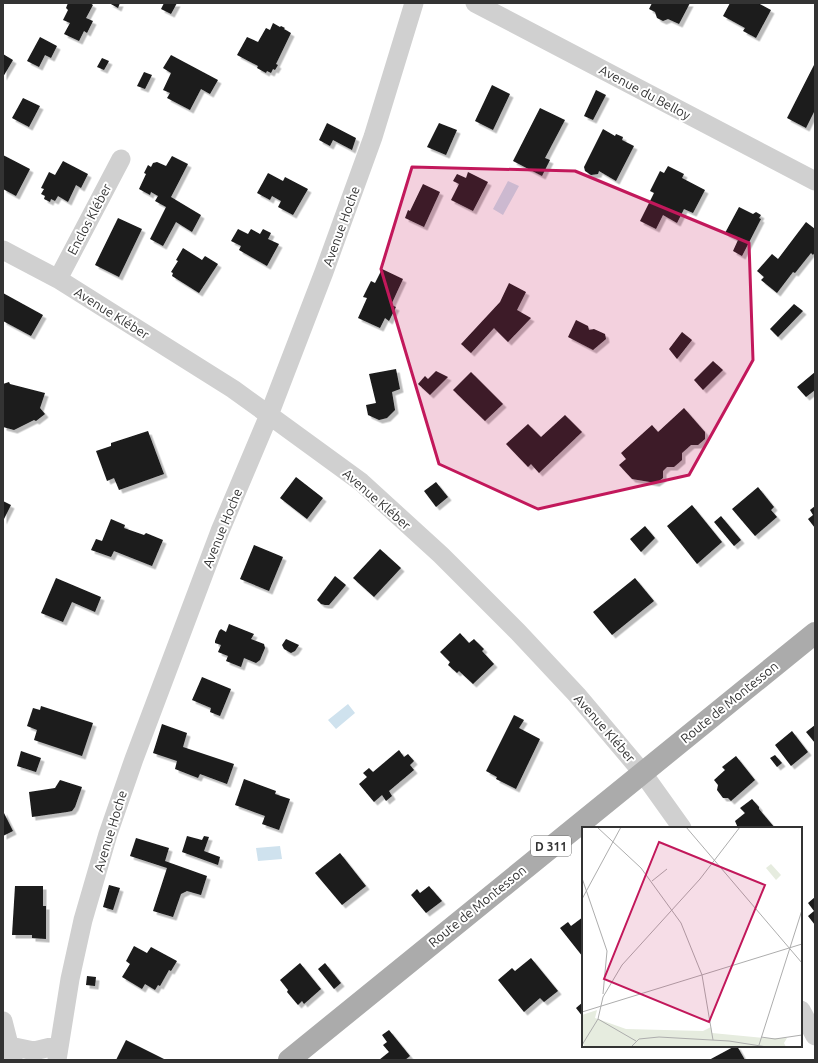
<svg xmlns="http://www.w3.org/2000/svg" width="818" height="1063" viewBox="0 0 818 1063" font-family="Ubuntu,sans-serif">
<defs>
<filter id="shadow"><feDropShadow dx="3.5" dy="3.5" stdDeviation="0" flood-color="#0004"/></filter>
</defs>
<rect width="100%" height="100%" fill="#fff"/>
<!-- water -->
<path fill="#cfe2ee" d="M508,181l11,5 -16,29 -10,-6z
M348,704l7,9 -19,16 -8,-9z
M280,846l2,13 -24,2 -2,-13z"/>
<!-- building -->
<path fill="#1a1a1a" filter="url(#shadow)" d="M68,3h22l3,2 -7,13 7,3 -6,12 -3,-2 -5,10 -15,-7 6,-11 -7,-3 5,-10 -2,-2z
M109,3h11l-2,5z
M164,3h13l-6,11 -10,-5z
M652,3h38l-11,21 -11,-5 -5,2 -6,-3 -2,-6 -6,-3z
M730,3h28l13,7 -15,28 -13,-7 2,-3 -22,-12z
M273,23l7,4 1,-1 4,2 -1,1 7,4 -15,31 2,1 -3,5 -2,-1 -2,4 -4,-2 -1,2 -9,-5 1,-2 -21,-11 10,-18 11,5 8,-14 4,2z
M40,37l17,9 -6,12 -6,-3 -6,12 -12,-6z
M3,54l10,6 -10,17z
M171,55l47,25 -8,14 -9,-5 -11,21 -23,-12 3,-5 -7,-3 8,-17 -8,-5z
M102,58l7,3 -5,9 -7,-3z
M815,63v47l-9,18 -19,-10z
M144,72l8,3 -7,14 -8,-3z
M492,85l18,9 -17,36 -18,-9z
M596,90l10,5 -13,25 -9,-4z
M23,98l17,8 -11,21 -17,-9z
M540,108l25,12 -20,38 5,2 -8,16 -29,-15z
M327,123l29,15 -4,12 -19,-10 -3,6 -11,-6z
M439,123l18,7 -11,25 -19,-8z
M603,129l12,7 1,-2 7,3 -1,3 12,6 -18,35 -17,-10 -1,3 -7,1 -6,-4 -1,-4z
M3,155l27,14 -14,27 -13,-7z
M172,156l16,8 -17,33 30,18 -9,17 -16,-10 -13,24 -13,-7 16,-32 -11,-6 3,-5 -7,-4 -1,3 -11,-6 7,-15 -2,-1 4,-8 3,2 2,-4 4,-1 9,4z
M63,161l25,13 -7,14 -5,-3 -8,17 -10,-6 -3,5 -4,-2 -1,3 -6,-3 1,-3 -4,-2 3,-5 -3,-1 8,-16 6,3z
M668,166l16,8 -2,4 23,12 -12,23 -9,-4 -7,14 -14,-8 -7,14 -16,-8 14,-28 -4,-2 10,-20 4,2z
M468,172l20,10 -15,29 -22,-11 8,-16 -6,-3 4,-7 9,4z
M268,173l15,8 2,-4 23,12 -15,26 -15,-8 3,-6 -9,-5 -2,4 -13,-7z
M423,184l17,8 -16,35 -19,-9 3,-8 2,1z
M739,207l14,7 3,-2 5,3 -2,3 2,1 -19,37 -9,-5 5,-11 -13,-7z
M118,218l24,11 -23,48 -24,-12z
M806,222l9,7v23l-2,3 -2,-2 -16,20 -2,-1 -16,21 -16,-13 3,-3 -7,-6 15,-17 6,5z
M238,229l10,5 3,-5 9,5 3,-5 8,4 -3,6 11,5 -12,22 -28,-16 2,-4 -10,-5z
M183,248l19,12 3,-4 13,8 -19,29 -27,-17 1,-3 -2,-1 7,-11 -2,-1z
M382,269l21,10 -12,26 5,2 -7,14 -4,-3 -5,10 -22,-10 9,-20 -4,-1 8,-16 4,2z
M509,283l17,9 -9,18 14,8 -23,24 -14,-14 -23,25 -10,-9 39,-42z
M3,293l40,22 -12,21 -28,-15z
M794,304l9,7 -25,26 -8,-8z
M576,320l12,6 1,4 5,-1 11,5 1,5 -13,11 -25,-13z
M682,332l10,8 -15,19 -8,-10z
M713,361l10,9 -20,20 -9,-10z
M396,369l4,20 -8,3 3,18 -8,8 -8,2 -11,-5 -2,-10 10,-2 -7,-29z
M436,371l12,6 -18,18 -12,-11 7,-8 3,3z
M471,372l32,32 -18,17 -32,-31z
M815,372v18l-9,7 -9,-10z
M9,382l1,2 35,9 -5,15 5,6 -9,7 -2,-1 -20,10 -11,-3v-43z
M684,408l21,24v7l-7,6h-7l-9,8v7l-8,7h-7l-4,4v7l-7,5 -24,-4 -13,-14 7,-6 -5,-6 31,-28 6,7z
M565,415l17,17 -43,41 -8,-9 -3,3 -22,-23 22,-20 13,13z
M148,431l16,43 -45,16 -5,-12 -7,3 -11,-30 15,-5v-3z
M296,477l27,21 -16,21 -27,-21z
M436,482l12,15 -12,10 -12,-16z
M758,487l16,20 -3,3 6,7 -22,19 -23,-27z
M3,501l8,4 -8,16z
M692,505l30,37 -25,22 -30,-38z
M815,506v22l-7,-9 5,-4 -3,-5z
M721,516l20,24 -7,6 -20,-24z
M111,519l14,6 -1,3 20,7 2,-2 17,7 -11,26 -38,-15 -3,6 -20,-7 5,-11 6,2z
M645,526l10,12 -14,14 -11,-13z
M254,545l29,12 -14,34 -29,-12z
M380,549l21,19 -27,29 -21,-19z
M335,576l11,9 -17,20h-4l-4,-1 -4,-4z
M56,578l45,19 -6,15 -23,-10 -9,20 -22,-9z
M635,578l19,23 -42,34 -19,-23z
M229,624l25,10 -3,5 13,5 1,4 -5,12 -4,3 -12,-5 -3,9 -15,-6 2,-5 -10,-4 3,-7 -6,-2v-2l4,-10 2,-2 5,3z
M460,633l9,10 5,-4 10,10 -2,2 12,13 -21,20 -14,-13 -2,2 -9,-8 2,-3 -10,-10z
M286,639l13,6 -4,6 -4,2 -7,-4 -2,-4z
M202,677l29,12 -11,27 -10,-4 1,-4 -19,-8z
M41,706l52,17 -11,33 -48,-16 3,-10 -10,-4 6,-18 7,2z
M514,715l10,5 -5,8 21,11 -24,50 -20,-10 1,-2 -11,-6z
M162,724l25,9 -4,14 51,17 -7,20 -27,-10 -2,4 -23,-9 2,-8 -24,-8z
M815,725v18l-9,-11z
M792,731l16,21 -17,14 -16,-21z
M399,750l5,7 4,-3 6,7 -4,4 4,5 -25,21 3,5 -6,5 -4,-6 -8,7 -15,-18 8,-7 -4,-4 6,-5 4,4z
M21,751l20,7 -5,14 -19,-6z
M775,755l7,8 -5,4 -7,-9z
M736,756l19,24 -24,21 -3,-3h-5l-6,-8 1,-5 -4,-5 11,-10 -3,-3z
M244,779l32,12 -1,3 15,5 -11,31 -17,-6 3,-8 -30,-11z
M60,780l22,7 -7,20 -3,4 -5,1 -35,5 -3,-25 26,-4z
M752,799l7,8v2l16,19h-37l-3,-7 10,-8 -5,-5z
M3,811l10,20 -10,5z
M187,836l15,4 2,-4 5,1 -5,14 16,6 -2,8 -36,-13z
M136,838l33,10 -4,13 42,15 -6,19 -14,-4 -6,3 -8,23 -20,-6 14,-43 -37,-12z
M340,853l26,33 -24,19 -27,-32z
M109,885l11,3 -7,22 -10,-3z
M15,886h28v20h3v33l-14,-1v-3h-20z
M429,886l13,15 -16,12 -15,-18 6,-6 3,4z
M815,897v28l-7,-9 6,-5 -6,-8z
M583,917v40l-23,-29 8,-6 3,4z
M134,946l13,7 4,-6 26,14 -6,10 -2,-1 -9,16 -2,-1 -3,5 -10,-6 -3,5 -20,-12 8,-13 -4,-3z
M531,958l27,33 -14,11 -4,-4 -16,14 -26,-32 14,-12 3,3z
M300,963l21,26 -17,15 -2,-3 -4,4 -11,-13 1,-2 -8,-10z
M325,963l16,20 -7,6 -16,-20z
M87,976l9,1 -1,9 -9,-1z
M583,1002v15l-7,-9z
M389,1030l21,26 -5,4h-26l10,-8 -6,-7 4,-3 -5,-7z
M126,1040l40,20h-50z
M735,1046h2l8,14h-36z"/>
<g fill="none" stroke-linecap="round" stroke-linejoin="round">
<!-- minor -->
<path stroke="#d0d0d0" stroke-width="19" d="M475,3l340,178
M3,250l55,29 175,110 36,26 92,67 80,73 77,77 59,63 65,77 40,56
M58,279l63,-120
M801,1010l14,26
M3,1021l10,39
M10,1046l24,5 25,-6
M57,1060l13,-81 13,-59 25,-86 26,-75 86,-228 49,-116 55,-143 49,-135 41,-134"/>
<!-- primary -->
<path stroke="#ababab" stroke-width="22" d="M289,1060l526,-427"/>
</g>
<!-- marked area -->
<path fill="#c2185b" fill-opacity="0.2" stroke="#c2185b" stroke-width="3" stroke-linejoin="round" d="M412,167l163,4 174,72 4,117 -64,115 -151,34 -99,-45 -58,-195z"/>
<g text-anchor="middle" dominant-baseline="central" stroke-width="4" stroke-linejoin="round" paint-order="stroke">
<!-- shield labels -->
<rect fill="#fff" stroke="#707070" stroke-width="1" x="531" y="836" width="40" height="20" rx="3"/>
<g font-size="12" font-weight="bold" fill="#333">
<text x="551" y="846">D 311</text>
</g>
<!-- street labels -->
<g font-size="13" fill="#333" stroke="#fff">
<text transform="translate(645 92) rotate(28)">Avenue du Belloy</text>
<text transform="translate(89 219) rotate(-62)">Enclos Kléber</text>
<text transform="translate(341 226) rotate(-70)">Avenue Hoche</text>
<text transform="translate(112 313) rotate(32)">Avenue Kléber</text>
<text transform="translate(377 499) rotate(41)">Avenue Kléber</text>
<text transform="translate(222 528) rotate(-68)">Avenue Hoche</text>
<text transform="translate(729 702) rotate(-39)">Route de Montesson</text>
<text transform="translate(605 728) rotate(49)">Avenue Kléber</text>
<text transform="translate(110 831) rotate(-73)">Avenue Hoche</text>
<text transform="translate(477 906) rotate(-39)">Route de Montesson</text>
</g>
</g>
<!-- overview -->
<g transform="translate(582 827)">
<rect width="220" height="220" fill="#fff"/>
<path d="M189,37l10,11 -5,5 -10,-12zM15,183l-2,8 31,11 77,2 8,-4 1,6 53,5h22l-3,5 2,4h-201l-3,-5v-27z" fill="#e6ecdf"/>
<path fill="none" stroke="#adadad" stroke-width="1" d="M15,0l44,41 40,55 21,52 11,65M104,0l116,136M0,51l25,73 -4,43M70,54l15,-12M0,72l39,-72M0,185l220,-68M16,192l38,22M179,210l14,2 27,-4M0,218l16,-26 5,-22 19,-32 78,-86 40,-52M177,218l43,-135M49,220l8,-8 20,-2 70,4 38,6"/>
<path fill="#c2185b" fill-opacity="0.15" stroke="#c2185b" stroke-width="2" d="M77,15l106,43 -56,137 -105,-43z"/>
<rect width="220" height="220" fill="none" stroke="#333" stroke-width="2"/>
</g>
<!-- border -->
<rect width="818" height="1063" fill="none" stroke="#333333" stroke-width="8"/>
</svg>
